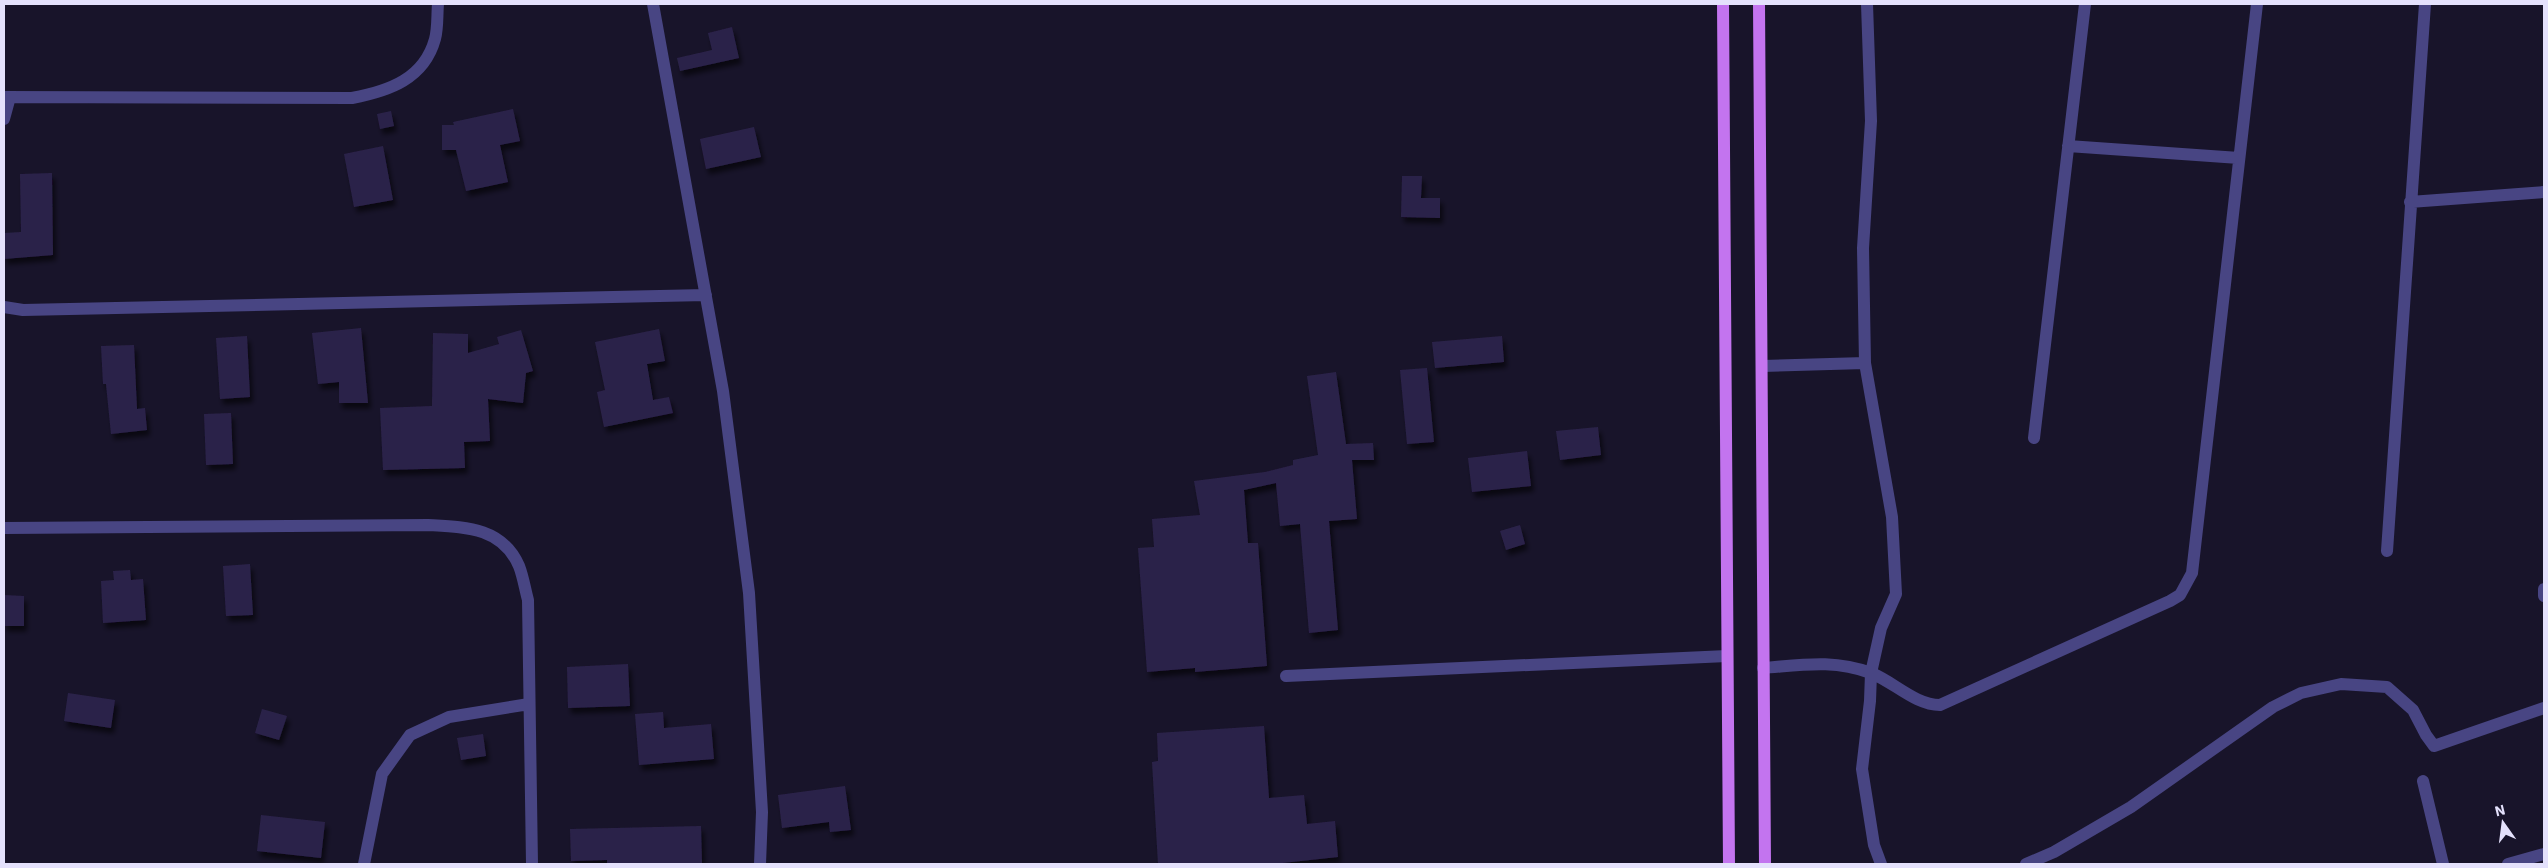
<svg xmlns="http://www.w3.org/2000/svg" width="2548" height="868" viewBox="0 0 2548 868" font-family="'IBM Plex Sans',sans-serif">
<defs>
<filter id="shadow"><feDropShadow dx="3" dy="5.5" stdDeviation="2.5" flood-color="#0009"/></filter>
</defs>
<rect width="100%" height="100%" fill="#18142a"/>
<!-- building -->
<path fill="#2b2249" filter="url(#shadow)" d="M732,27l7,31 -59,13 -3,-13 35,-8 -4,-17z
M513,109l7,32 -20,4 8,37 -42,9 -10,-41h-14v-25h12l-1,-3z
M391,111l3,15 -14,3 -3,-15z
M754,127l7,30 -55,12 -6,-30z
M383,146l10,54 -39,7 -10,-53z
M52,173l1,82 -49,4v-26l17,-1 -1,-58z
M1402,176h20l-1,22h19v20l-39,-1z
M361,328l7,75h-29v-21l-21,2 -6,-51z
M659,329l6,32 -18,3 6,36 16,-3 4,16 -69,14 -7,-35 8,-2 -10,-48z
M521,330l12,41 -7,2 -3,30 -35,-4 2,42 -26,1 1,26 -82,2 -3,-62 52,-2 1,-73 35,1v19l31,-9 -2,-7z
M247,336l3,61 -30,2 -4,-61z
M1502,336l2,26 -69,6 -3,-26z
M134,345l3,64 8,-1 2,22 -36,4 -5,-50h-3l-2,-38z
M1427,368l7,74 -27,2 -7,-74z
M1336,372l10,72 27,-1 1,17h-22l5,59 -28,2 9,109 -29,3 -9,-109 -20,2 -4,-43 -32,7 4,53h10l9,123 -72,6v-4l-48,4 -9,-124 16,-1 -2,-28 48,-4 -6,-34 71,-9 28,-7v-5l25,-5 -11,-79z
M231,413l2,51 -27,1 -2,-51z
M1598,427l3,28 -41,5 -4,-29z
M1527,451l4,35 -59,6 -4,-34z
M1520,525l5,19 -19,6 -6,-19z
M250,564l3,51 -27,1 -3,-50z
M130,570l1,10 12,-1 3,41 -43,3 -2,-42 13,-1 -1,-9z
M4,595l20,1v30h-20z
M628,664l2,42 -62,2 -1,-41z
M68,693l47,7 -4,28 -47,-7z
M262,709l25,7 -8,24 -24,-7z
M663,712l1,16 47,-4 3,35 -75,6 -4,-51z
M1264,726l5,72 35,-3 3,29 28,-3 3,36 -65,7h-115l-6,-102 6,-1 -1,-28z
M483,734l3,22 -25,4 -4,-22z
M845,786l6,44 -21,2 -1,-10 -47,6 -4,-33z
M261,815l64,7 -4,36 -64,-7z
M701,826l1,38h-95v-4l-36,1 -1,-32z"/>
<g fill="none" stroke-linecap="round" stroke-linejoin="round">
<!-- minor -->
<path stroke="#484583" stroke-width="12" d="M653,4l70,387 26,202 13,219 -2,52
M1867,4l4,117 -8,127 2,115 27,154 4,77 -15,34 -10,45 -1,28 -8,68 12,76 7,19
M4,97l348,1c37,-7 72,-19 83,-59 3,-11 2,-24 3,-35
M4,119l6,-22
M2068,146l171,12
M2410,202l134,-10
M4,307l19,3 683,-15
M1762,366l103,-3
M2034,438l51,-434
M4,528l424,-3c37,2 74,2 91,41 4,10 6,23 9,34l4,264
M2387,551l38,-547
M2544,589v7
M1763,668c39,-3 70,-9 108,5 23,9 44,32 69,32l230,-104 10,-6 12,-22 65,-569
M1286,676l441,-20
M2423,781l20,83
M364,864l18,-90 28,-39 39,-18 80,-13
M2026,864l28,-12 77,-45 142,-100 28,-14 40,-9 46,3 26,23 13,25 8,11 110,-38
M2508,864l36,-10"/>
<!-- major -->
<path stroke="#c374ef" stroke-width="12" d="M1723,4l6,860
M1759,4l6,860"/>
</g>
<!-- border -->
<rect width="2548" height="868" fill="none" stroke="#e4e1fc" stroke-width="10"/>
<!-- north arrow -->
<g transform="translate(2503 823) rotate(346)" stroke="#18142a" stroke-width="4" paint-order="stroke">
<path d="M0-4L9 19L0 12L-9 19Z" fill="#e4e1fc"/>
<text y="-8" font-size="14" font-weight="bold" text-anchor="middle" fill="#e4e1fc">N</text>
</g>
</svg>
